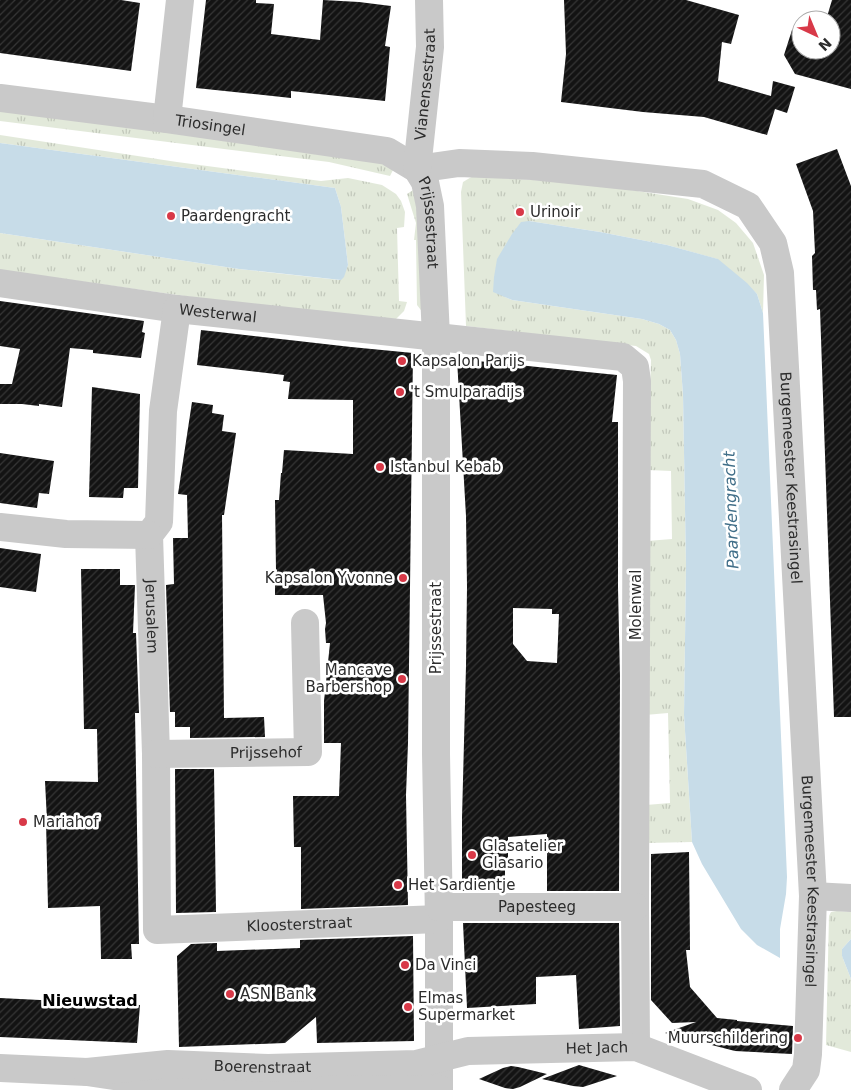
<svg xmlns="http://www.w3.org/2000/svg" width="851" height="1090" viewBox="0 0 851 1090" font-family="'DejaVu Sans',sans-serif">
<defs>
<pattern id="grass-tufts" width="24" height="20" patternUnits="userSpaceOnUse" patternTransform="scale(1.25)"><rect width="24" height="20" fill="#e2e9da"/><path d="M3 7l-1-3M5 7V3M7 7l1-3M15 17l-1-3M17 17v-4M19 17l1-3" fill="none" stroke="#c2c8bb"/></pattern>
<pattern id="building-hatch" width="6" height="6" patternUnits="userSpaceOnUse" patternTransform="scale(1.25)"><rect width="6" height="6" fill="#131313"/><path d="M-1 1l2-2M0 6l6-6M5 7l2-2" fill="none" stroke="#363636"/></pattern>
</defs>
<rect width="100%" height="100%" fill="#fff"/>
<!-- grass -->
<path fill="url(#grass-tufts)" d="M0,106l281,36 114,24 -5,10 -61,-14 -329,-41z
M0,135l177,27 144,19 27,-3 34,7 14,9 5,7 4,11 -1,15 -7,1 2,73 8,1 -3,9 -8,8 -169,-17 -227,-32v-37l239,36 101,11 8,-15 -7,-58 -6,-19 -335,-45z
M473,176l120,8 95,15 30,11 18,13 17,20 11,32 -1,38 -6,-19 -40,-35 -50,-14 -67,-13 -71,-11 -24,76 7,3 130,19 17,5 11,6 6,10 4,14 3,41 3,170 -2,150 8,127 -45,1 -1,-38 24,-2 -2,-90 -23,2 2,-174 25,-2 -1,-68 -23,-1 3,-110 -2,-6 -13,-8 -170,-20 -5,-134 2,-10z
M416,188l11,130 -10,-13 -1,-65h-2l2,-17 -9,-29z
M837,911l14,1v27l-9,10v7l9,23v73l-25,-7 3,-129 2,-4z"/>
<!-- water -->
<path fill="#c7dce8" d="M0,143l335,45 6,19 7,58 -4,12 -3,3 -102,-11 -239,-36z
M529,221l71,11 67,13 51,14 29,24 10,11 6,19 24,564 -1,17 -6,35v29l-23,-13 -16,-16 -39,-65 -10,-22 -8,-127 2,-150 -3,-170 -3,-41 -4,-14 -6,-10 -11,-6 -17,-5 -130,-19 -19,-8 1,-15 3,-18 15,-25 9,-12z
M851,939v40l-9,-23v-7z"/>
<!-- building -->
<path fill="url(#building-hatch)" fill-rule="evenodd" d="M0,0h121l19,3 -9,68 -131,-18z
M206,0h50v3l18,1 -3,30 49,6 3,-40 36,2 32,4 -6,40 5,1 -5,54 -94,-10v7l-95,-10z
M564,0h122l53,15 -8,29 -9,-2 -4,39 53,15 2,-15 22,6 -8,26 -12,-4 -8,26 -63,-18 -61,-5 -82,-10 5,-48z
M832,0h19v89l-56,-15 -11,-19 8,-25 9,2v18h30v-30h-5z
M837,149l14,37v531h-17l-14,-408 -3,1 -1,-20h-3l-1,-34 3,-3 -2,-42 -17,-47z
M0,301l144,20 -2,11 3,1 -4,25 -48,-5v-3l-23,-2 -8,59 -23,-3v2l-17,-2h-22v-20h12l8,-35 -20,-3z
M201,330l150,17 62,6 -5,390 -2,52 2,110 -107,4v-62h-7l-1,-51h46l2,-53h-17v-42l6,-58h-4l-1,-14 1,-6 -3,-28h-48v-25h1l-1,-70h4l2,-27h1l2,-23 69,4v-54l-65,-1 2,-17 -7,-1 1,-6 -87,-10z
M457,359l160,16 -5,47h6v166l2,89 -1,214h-72v-57l-39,3v29h-3v25h-43v-73l4,-152 1,-79 -1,-71zM513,608l39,1v5h7l-2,49 -30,-2 -14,-17z
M92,387l48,7 -2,94h-14l-1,10 -34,-1z
M192,402l21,3 -1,8 12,2 -2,16 14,2 -12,82h-2l2,203 40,-1 1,20 -75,1v-11h-15v-15h-5l-4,-127 8,-1 -1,-46h15l-1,-43 -9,-1z
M0,453l54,8 -5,33 -10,-1 -2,15 -37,-5z
M0,548l41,6 -5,38 -36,-5z
M81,569h39v16h15l-2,48h3l3,80h-4l4,231h-8l1,15h-31l-1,-53 -52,2 -2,-87h1l-2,-40 53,1 -1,-53h-13z
M175,769h39l2,143 -40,1z
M689,852l1,98h-4l4,37 27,31 20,2v1l56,5 -1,28 -57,-3 -70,-18 31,-11 -24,1 -21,-23v-146z
M463,923h156l1,103 -41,3 -3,-54 -40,2v27l-69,4z
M413,936l1,105 -97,2 -1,-26 -31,26 -106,4 -2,-91 14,-12 26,-1v8l83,-3v-8z
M0,998l140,7 -3,38 -137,-6z
M579,1065l38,11 -34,11 -10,-1 -31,-7z
M511,1066l7,1 29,7 -27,13 -7,2 -8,-1 -26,-9 24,-11z"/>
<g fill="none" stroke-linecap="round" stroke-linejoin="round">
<!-- minor -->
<g stroke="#c9c9c9" stroke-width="28">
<path id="s1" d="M0,98l167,21 220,32 30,18 8,13 5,24 6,131v417l3,165v171"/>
<path d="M167,119l13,-119"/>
<path id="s2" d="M417,169l42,-6 73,3 171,18 45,22 25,37 7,30 33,623 -5,158 -2,16 -13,20"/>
<path id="s3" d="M417,169l13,-122 -1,-47"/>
<path id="s4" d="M0,283l177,26 446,48 12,10 2,14 -2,526 1,140"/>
<path id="s5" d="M177,309l-14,102 -4,111 -10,13 7,219 1,176 282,-11"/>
<path d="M0,527l66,7 83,1"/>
<path id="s6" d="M156,754l152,-2 -3,-129"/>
<path d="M813,896l38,2"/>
<path id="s7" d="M439,907h196"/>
<path d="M0,1068l87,4 82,12 145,6"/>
<path id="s8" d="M87,1072l81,-8 100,4 148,-4 52,-13 168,-4 112,43"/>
<path d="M325,1090l114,-1"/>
</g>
</g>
<!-- markers -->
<g fill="#d83948" stroke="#fff" stroke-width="2">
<circle cx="520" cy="212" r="5"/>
<circle cx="171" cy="216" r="5"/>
<circle cx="402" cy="361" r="5"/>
<circle cx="400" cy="392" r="5"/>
<circle cx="380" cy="467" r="5"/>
<circle cx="403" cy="578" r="5"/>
<circle cx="402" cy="679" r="5"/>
<circle cx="23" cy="822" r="5"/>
<circle cx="472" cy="855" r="5"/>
<circle cx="398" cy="885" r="5"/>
<circle cx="405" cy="965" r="5"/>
<circle cx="230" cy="994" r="5"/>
<circle cx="408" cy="1007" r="5"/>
<circle cx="798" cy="1038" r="5"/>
</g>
<g text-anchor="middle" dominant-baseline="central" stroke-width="5" stroke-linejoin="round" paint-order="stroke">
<!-- street labels -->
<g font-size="15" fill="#2c2c2c" stroke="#fff">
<text stroke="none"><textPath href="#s3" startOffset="85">Vianensestraat</textPath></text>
<text stroke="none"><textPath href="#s1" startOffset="212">Triosingel</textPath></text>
<text stroke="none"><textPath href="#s1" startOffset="482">Prijssestraat</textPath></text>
<text stroke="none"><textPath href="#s4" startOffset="220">Westerwal</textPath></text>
<text stroke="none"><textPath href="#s2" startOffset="618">Burgemeester Keestrasingel</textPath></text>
<text transform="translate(636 605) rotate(-90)">Molenwal</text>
<text stroke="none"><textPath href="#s5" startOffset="312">Jerusalem</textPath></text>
<text transform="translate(436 628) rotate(-90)">Prijssestraat</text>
<text stroke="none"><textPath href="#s6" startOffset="110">Prijssehof</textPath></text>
<text stroke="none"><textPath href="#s2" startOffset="1022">Burgemeester Keestrasingel</textPath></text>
<text stroke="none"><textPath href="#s7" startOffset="98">Papesteeg</textPath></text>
<text stroke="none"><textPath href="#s5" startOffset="768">Kloosterstraat</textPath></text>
<text stroke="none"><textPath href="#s8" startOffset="512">Het Jach</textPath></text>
<text stroke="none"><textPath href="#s8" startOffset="176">Boerenstraat</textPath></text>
</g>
<!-- poi labels -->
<g font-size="15" fill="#2c2c2c" stroke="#fff" text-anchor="start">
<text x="530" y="212">Urinoir</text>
<text x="181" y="216">Paardengracht</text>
<text x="412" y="361">Kapsalon Parijs</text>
<text x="410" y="392">'t Smulparadijs</text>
<text x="390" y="467">Istanbul Kebab</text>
<text x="393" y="578" text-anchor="end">Kapsalon Yvonne</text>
<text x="392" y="670" text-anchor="end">Mancave<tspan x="392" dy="17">Barbershop</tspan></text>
<text x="33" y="822">Mariahof</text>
<text x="482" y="846">Glasatelier<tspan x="482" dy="17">Glasario</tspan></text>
<text x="408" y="885">Het Sardientje</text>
<text x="415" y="965">Da Vinci</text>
<text x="240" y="994">ASN Bank</text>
<text x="418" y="998">Elmas<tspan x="418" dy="17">Supermarket</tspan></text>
<text x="788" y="1038" text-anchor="end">Muurschildering</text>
</g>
<!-- water labels -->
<g font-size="16" font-style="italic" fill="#406e88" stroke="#fff">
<text transform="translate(731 510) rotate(-92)">Paardengracht</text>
</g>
<!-- neighbourhood labels -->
<g font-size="16" font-weight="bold" fill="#000" stroke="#fff">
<text x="90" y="1000">Nieuwstad</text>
</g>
</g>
<!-- north arrow -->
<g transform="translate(816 35) rotate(136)"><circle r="24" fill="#ffffff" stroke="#ababab"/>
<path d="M0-4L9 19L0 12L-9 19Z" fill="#d83948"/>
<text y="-8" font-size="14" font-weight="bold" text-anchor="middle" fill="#2c2c2c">N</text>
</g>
</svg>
